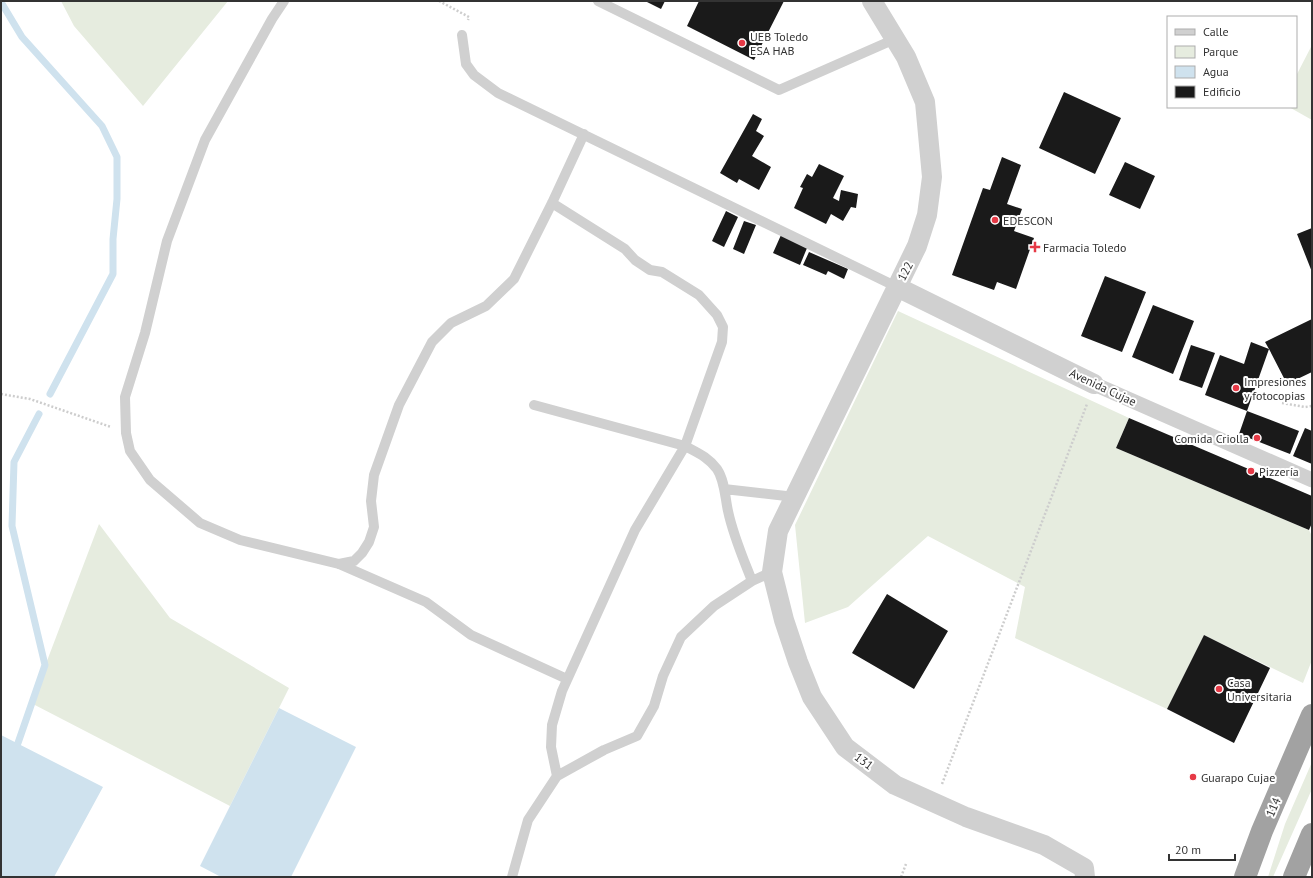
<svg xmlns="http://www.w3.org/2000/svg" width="1313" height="878" viewBox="0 0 1313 878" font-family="'PT Sans',sans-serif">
<rect width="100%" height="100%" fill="#fff"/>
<!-- green -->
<path fill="#e6ecdf" d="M61,1h167l-85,105 -69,-80z
M1312,45v75l-23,-13h7v-31z
M898,311l231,107 -13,30 193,82 3,6 -1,44 1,1v79l-9,23 -99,-48 -37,74 -152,-71 10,-51 -97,-51 -80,71 -43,16 -10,-98z
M99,524l71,94 119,70 -59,118 -199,-103z
M1312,762v27l-39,88h-5l17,-53z"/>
<!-- water -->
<path fill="#cfe2ee" d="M279,708l77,39 -65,130h-70l-21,-11z
M1,735l102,52 -49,90h-53z"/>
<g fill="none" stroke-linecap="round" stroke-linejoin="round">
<!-- stream -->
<path stroke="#cfe2ee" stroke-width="7" d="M1,2l21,35 80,89 15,31v42l-4,40v35l-63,120
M18,743l27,-78 -33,-139 2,-64 25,-48"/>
</g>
<!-- building -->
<path fill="#1a1a1a" d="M645,1h20l-4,8z
M699,1h85l-30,59 -67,-34z
M1064,92l57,26 -26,56 -56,-26z
M753,114l9,5 -6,12 8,5 -12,20 19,11 -12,23 -20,-11 -2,4 -17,-10z
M1002,157l19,8 -14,39 15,5 -8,22 20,7 -18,51 -19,-7 -3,8 -42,-15 31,-87 7,2z
M1125,162l30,14 -15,33 -31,-14z
M819,164l25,12 -11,22 6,3 2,-11 17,4 -2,14 -5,-1 -8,14 -12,-7 -5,10 -32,-16 9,-20 -3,-1 7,-13 5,3z
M726,211l12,6 -14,30 -12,-6z
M744,221l12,4 -12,29 -11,-5z
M1312,228v44l-15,-38z
M781,235l26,13 -7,17 -27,-12z
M809,252l39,17 -4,10 -16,-8 -2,4 -23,-10z
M1105,276l41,16 -24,60 -41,-16z
M1153,305l41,16 -21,53 -41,-17z
M1312,319v53l-25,12 -18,-35 -22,62 52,20 -9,23 -51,-20 8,-23 -42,-16 15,-40 24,9 7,-22 18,7 -4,-7z
M1191,345l24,8 -13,35 -23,-8z
M1129,418l183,78v27l-3,7 -193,-82z
M1305,428l7,3v33l-19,-8z
M887,594l61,37 -34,58 -62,-36z
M1204,635l66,33 -36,75 -67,-34z"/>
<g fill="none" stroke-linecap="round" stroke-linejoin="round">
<!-- path -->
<path stroke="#cdcdcd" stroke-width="2.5" stroke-dasharray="2 2" stroke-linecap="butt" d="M439,1l30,16 -1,3
M1,394l29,5 81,28
M1282,403l23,4 7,-1
M942,784l145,-380
M901,877l5,-13"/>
<!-- service -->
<path stroke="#d0d0d0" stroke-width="10" d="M284,1l-12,18 -67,121 -38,101 -22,92 -20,64 1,36 4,18 20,29 50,43 40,17 99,24 87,38 45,33 96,44
M598,1l181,89 116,-51
M462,35l4,29 8,11 24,18 399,194
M552,203l73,46 10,11 15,10 12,2 37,23 18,20 6,12 -1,15 -37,104 -50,84 -73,161 -10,34 -1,22 6,29
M534,405l151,41c13,7 23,11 32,23 8,12 8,29 11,42 5,24 15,47 24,70
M724,489l71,8
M339,564l15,-3 8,-8 7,-11 5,-15 -3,-26 3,-26 25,-70 33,-63 19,-19 35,-17 28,-27 38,-76 32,-69
M512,877l16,-57 29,-44 47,-26 33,-14 17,-30 9,-30 18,-39 33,-31 38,-25 20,-9"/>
<!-- pedestrian -->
<path stroke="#d0d0d0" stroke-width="15" d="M1094,384l218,96"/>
<!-- minor -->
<path stroke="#d0d0d0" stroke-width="20" d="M872,1l34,56 19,45 7,75 -5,38 -10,31 -139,285 -6,41 12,48 14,42 14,35 33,50 50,38 71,32 78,28 40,23 1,9
M897,287l197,97"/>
<!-- trunk -->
<path stroke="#a2a2a2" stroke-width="22" d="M1245,877l17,-46 50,-116
M1294,877l18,-43"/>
</g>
<!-- markers -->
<g fill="#e63946" stroke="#fff" stroke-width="1.5">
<circle cx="742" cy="43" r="4"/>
<circle cx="995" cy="220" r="4"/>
<path d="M1033 241h4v4h4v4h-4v4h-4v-4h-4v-4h4z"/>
<circle cx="1236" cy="388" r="4"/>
<circle cx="1257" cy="438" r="4"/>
<circle cx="1251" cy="471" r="4"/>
<circle cx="1219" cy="689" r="4"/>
<circle cx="1193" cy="777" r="4"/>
</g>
<g text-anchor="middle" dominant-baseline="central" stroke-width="4" stroke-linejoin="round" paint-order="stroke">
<!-- poi labels -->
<g font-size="12" fill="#333" stroke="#fff" text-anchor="start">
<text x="750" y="36">UEB Toledo<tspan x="750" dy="14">ESA HAB</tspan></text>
<text x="1003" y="220">EDESCON</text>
<text x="1043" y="247">Farmacia Toledo</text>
<text x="1244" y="381">Impresiones<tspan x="1244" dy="14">y fotocopias</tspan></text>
<text x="1249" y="438" text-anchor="end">Comida Criolla</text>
<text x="1259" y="471">Pizzería</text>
<text x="1227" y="682">Casa<tspan x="1227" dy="14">Universitaria</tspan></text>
<text x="1201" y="777">Guarapo Cujae</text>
</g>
<!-- street labels -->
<g font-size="12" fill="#333" stroke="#fff">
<text transform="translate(905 271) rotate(-63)">122</text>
<text transform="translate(1103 387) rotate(25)">Avenida Cujae</text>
<text transform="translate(864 761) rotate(37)">131</text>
<text transform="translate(1273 807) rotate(-67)">114</text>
</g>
</g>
<!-- border -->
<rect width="1313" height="878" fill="none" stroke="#333333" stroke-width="4"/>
<!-- legend -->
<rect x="1167" y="16" width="130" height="92" fill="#ffffff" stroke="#adadad"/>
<rect x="1175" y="29" width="20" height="6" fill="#d0d0d0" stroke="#adadad"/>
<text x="1203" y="36" font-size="12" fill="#333333">Calle</text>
<rect x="1175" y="46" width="20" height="12" fill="#e6ecdf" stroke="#adadad"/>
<text x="1203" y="56" font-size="12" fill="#333333">Parque</text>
<rect x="1175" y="66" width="20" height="12" fill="#cfe2ee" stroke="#adadad"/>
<text x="1203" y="76" font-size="12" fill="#333333">Agua</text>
<rect x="1175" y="86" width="20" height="12" fill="#1a1a1a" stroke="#adadad"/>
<text x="1203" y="96" font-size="12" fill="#333333">Edificio</text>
<!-- scale -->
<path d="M1169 854v6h66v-6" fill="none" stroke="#333333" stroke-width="2"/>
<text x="1175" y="854" font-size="12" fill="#333333" stroke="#ffffff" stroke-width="3" paint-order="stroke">20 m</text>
</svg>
